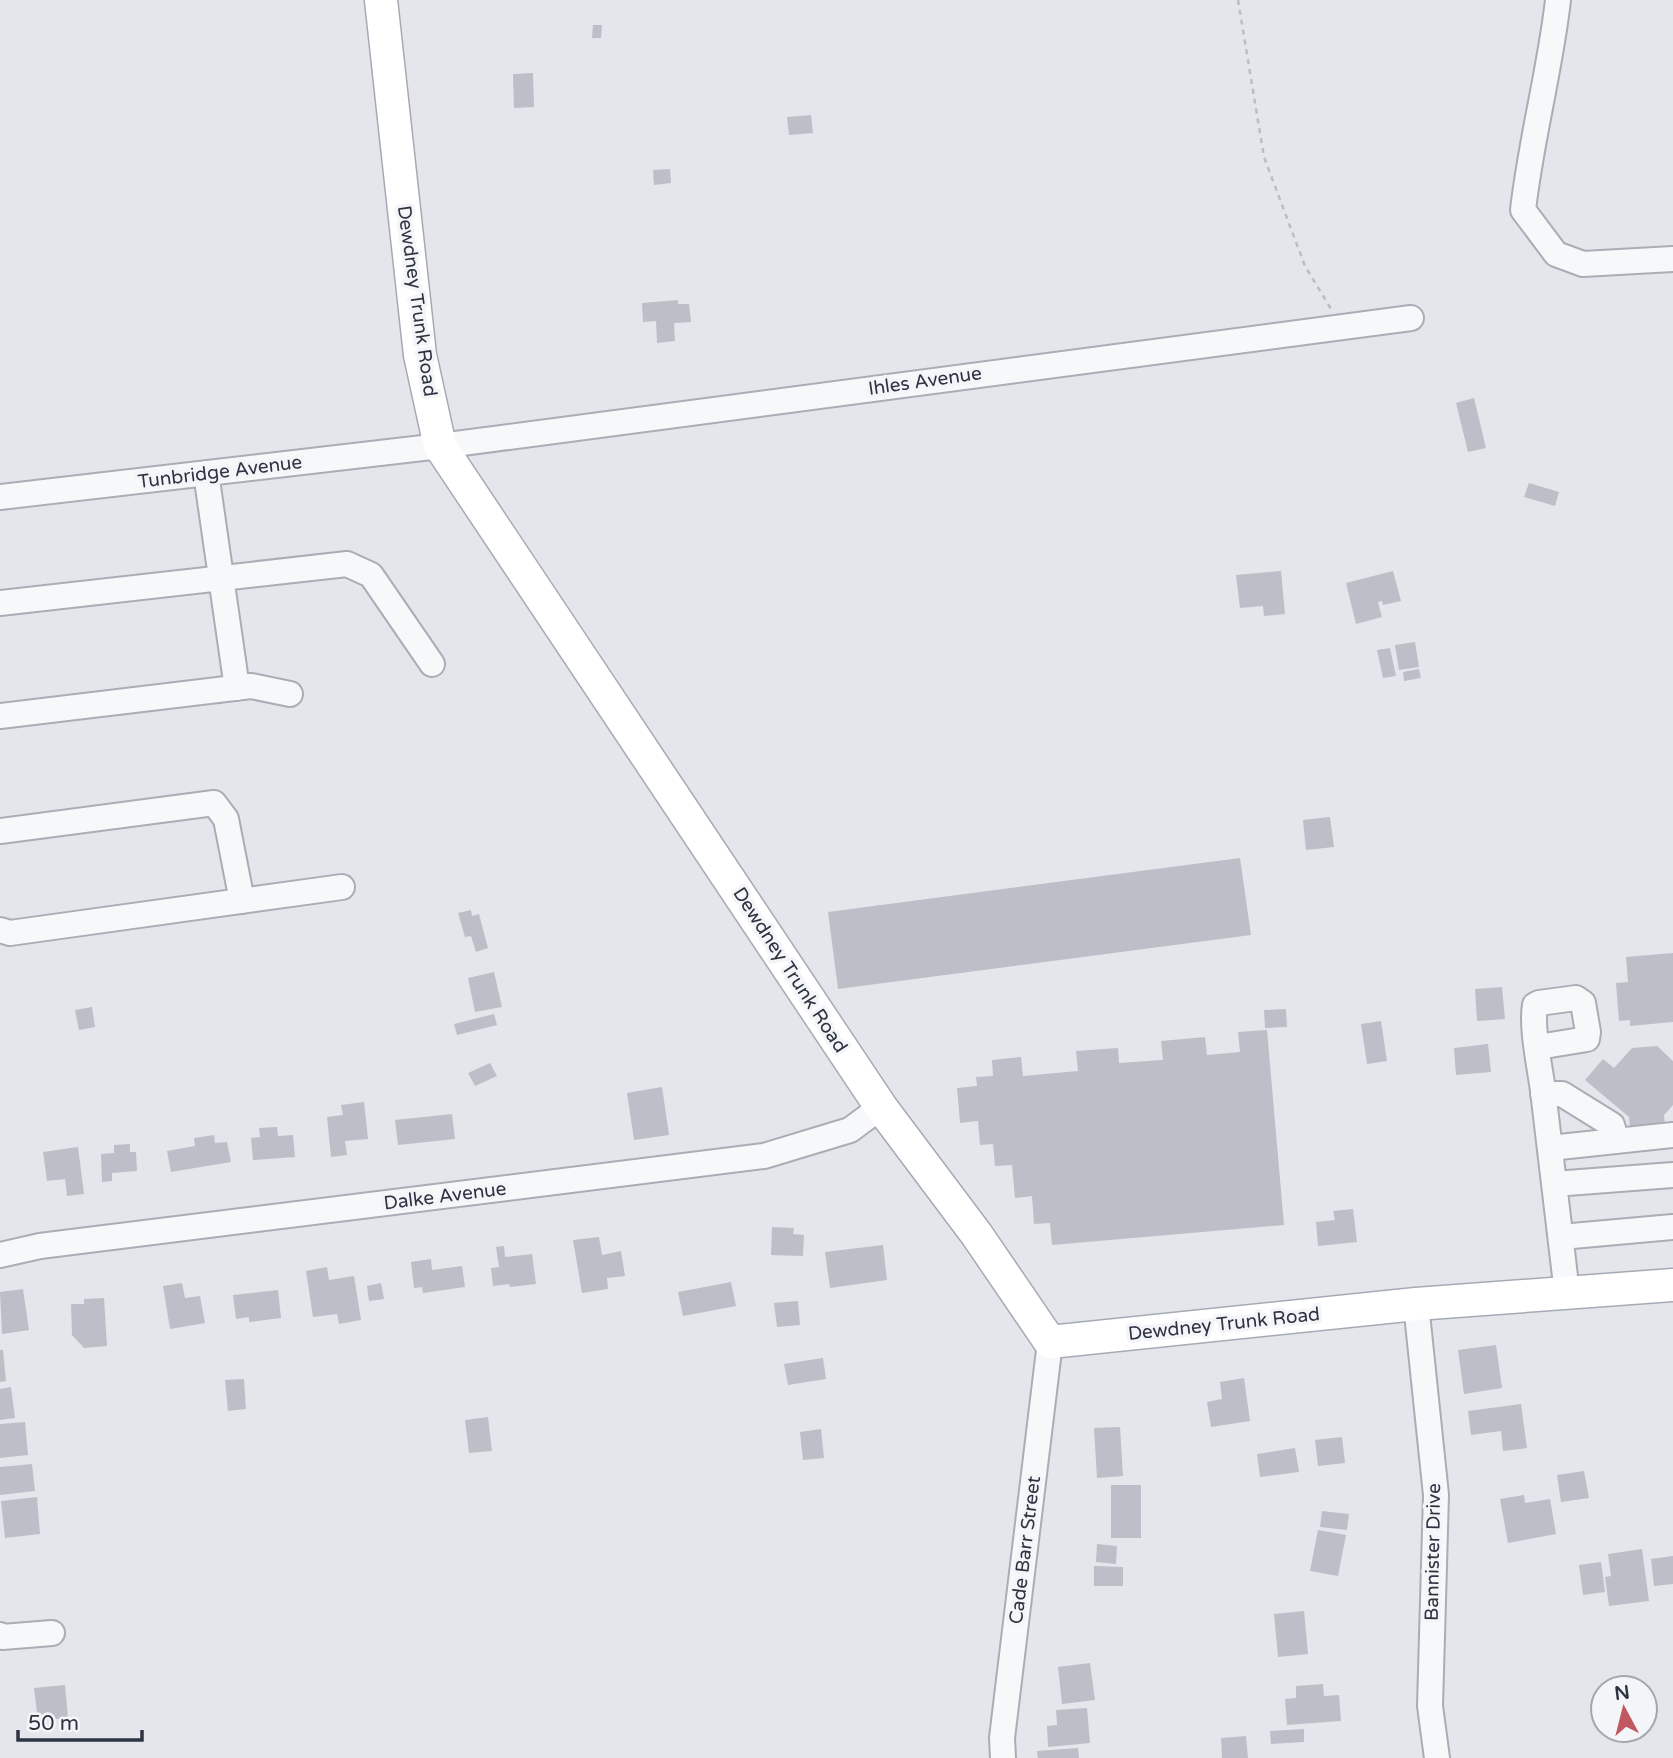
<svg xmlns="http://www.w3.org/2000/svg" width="1673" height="1758" viewBox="0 0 1673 1758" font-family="'Varela Round',sans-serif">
<rect width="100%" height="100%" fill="#e4e6eb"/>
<!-- building -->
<path fill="#bcbfc7" d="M593,25h9l-1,13h-9z
M533,73l1,34 -20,1 -1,-34z
M811,115l2,18 -24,2 -2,-18z
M670,169l1,14 -17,2 -1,-15z
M678,300v4h11l2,18 -17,1 1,18 -18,2 -1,-22 -13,1 -1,-19z
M1474,398l12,50 -18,4 -12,-49z
M1529,483l30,9 -4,14 -31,-9z
M1281,571l4,43 -21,2 -1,-10 -23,2 -4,-33z
M1393,571l8,30 -18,4 -1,-4 -4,1 4,15 -26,7 -10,-41z
M1415,642l4,25 -20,3 -4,-25z
M1390,648l6,28 -13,2 -6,-28z
M1419,669l2,9 -17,3 -1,-9z
M1330,817l4,30 -28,3 -3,-30z
M1240,858l11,77 -413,54 -10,-77z
M471,910l1,6 7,-2 9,34 -12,4 -5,-16 -6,1 -7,-24z
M1673,953v69l-43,4v-6l-11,1 -3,-38 12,-1 -2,-25z
M494,972l8,35 -27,5 -7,-34z
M1502,987l3,32 -28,2 -2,-32z
M92,1007l3,20 -16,3 -4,-20z
M1286,1009l1,18 -22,1 -1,-18z
M494,1014l3,11 -40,10 -3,-11z
M1381,1021l6,40 -20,3 -6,-40z
M1267,1030l17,195 -232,20 -2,-22 -16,1 -2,-28 -17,2 -3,-33 -17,1 -2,-22 -13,1 -2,-24 -18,2 -3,-35 20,-2 -1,-9 17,-1 -1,-16 29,-3 2,19 55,-5 -2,-20 42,-3 1,15 44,-3 -2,-19 44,-4 2,18 33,-3 -2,-20z
M1488,1044l3,28 -35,3 -2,-27z
M1657,1046l16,15v44l-9,10 1,11 -35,3 -1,-12 -44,-37 18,-21 11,9 18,-20z
M490,1063l7,13 -22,10 -7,-13z
M662,1087l7,48 -35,5 -7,-47z
M364,1102l4,37 -23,2 2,14 -16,2 -4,-40 16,-2 -2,-10z
M452,1114l3,25 -57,6 -3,-25z
M277,1127l1,9 15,-1 2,22 -42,3 -2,-22 9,-1 -1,-9z
M214,1135l1,8 12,-1 4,20 -60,10 -4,-21 28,-5 -1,-8z
M130,1144v8h6l1,19 -25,2v8l-10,1 -1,-28 13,-1v-8z
M78,1147l6,47 -17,2 -2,-17 -18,2 -4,-29z
M1353,1209l4,33 -39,4 -2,-24 19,-2 -2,-9z
M772,1227l22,1 -1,6 11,1 -1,21 -32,-1z
M599,1237l3,18 19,-4 4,25 -18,2 1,11 -26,4 -9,-53z
M883,1245l4,35 -57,8 -5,-36z
M504,1246l1,11 27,-3 4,30 -26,3 -1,-3 -16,2 -2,-18 8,-1 -3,-20z
M431,1259l1,11 30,-4 3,21 -42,6 -1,-6 -8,1 -3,-26z
M327,1267l2,13 25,-4 7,44 -22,4 -2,-10 -24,3 -7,-46z
M731,1282l5,24 -53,10 -5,-24z
M182,1283l3,15 15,-2 5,27 -35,6 -7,-43z
M381,1283l3,16 -15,2 -2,-15z
M23,1289l6,41 -27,4 -2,-42z
M278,1290l3,28 -32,4v-5l-13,2 -3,-24z
M104,1298l3,48 -23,2 -12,-13 -1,-31h13v-5z
M798,1301l2,24 -23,2 -3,-24z
M1496,1345l6,43 -38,6 -6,-44z
M0,1350h3l3,31 -6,1z
M823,1358l3,21 -38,6 -4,-21z
M1244,1378l6,43 -39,6 -4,-25 15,-3 -2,-17z
M244,1379l2,30 -18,2 -3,-31z
M11,1387l4,31 -15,2v-31z
M1521,1404l6,44 -24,3 -2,-20 -30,4 -3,-24z
M488,1417l4,34 -23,2 -4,-33z
M25,1422l3,33 -28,3v-34z
M1120,1427l3,49 -26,2 -3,-50z
M821,1429l3,29 -21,2 -3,-28z
M1342,1437l3,26 -27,3 -3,-26z
M1295,1448l4,24 -39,5 -3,-23z
M32,1464l3,27 -35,4v-28z
M1584,1471l5,27 -28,4 -4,-27z
M1111,1485h30v53h-30z
M1524,1495l1,8 25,-4 6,35 -48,9 -8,-44z
M37,1497l3,37 -35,4 -4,-37z
M1322,1511l27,3 -2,16 -27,-3z
M1318,1530l28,5 -8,41 -28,-5z
M1097,1544l20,2 -1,18 -20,-2z
M1642,1549l7,52 -40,5 -4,-29 6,-1 -3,-22z
M1673,1556v28l-19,2 -3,-27z
M1601,1562l4,30 -22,3 -4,-30z
M1094,1566l29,1v19h-29z
M1304,1611l4,43 -30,3 -4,-43z
M1090,1663l5,37 -33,4 -4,-37z
M1323,1684l1,12 15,-1 2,26 -54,4 -2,-26 11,-1v-12z
M65,1685l3,33 -30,3 -4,-33z
M1087,1708l3,35 -42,4 -1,-21 10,-1 -1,-15z
M1304,1729v13l-33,2 -1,-13z
M1246,1736l2,22h-26l-1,-20z
M1078,1748l1,10h-41l-1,-7z"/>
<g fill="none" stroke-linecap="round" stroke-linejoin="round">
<defs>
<path id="minor" d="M1558,0c-8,71 -27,139 -35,210l33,44 27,10 90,-5
M206,473l31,215
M0,497l440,-51 971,-128
M0,603l347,-39 24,11 61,89
M0,716l251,-30 39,8
M0,831l214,-28 12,16 16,82
M0,930l10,3 332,-46
M1538,1047l49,-8 1,-7 -5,-29 -7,-5 -37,5 -4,2c-4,23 5,62 8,86 8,67 16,135 24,202
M1543,1094h19l50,31 5,16
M1550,1148l123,-13
M1554,1184l119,-9
M1561,1237l112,-10
M0,1255l40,-9 724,-90 86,-26 31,-23
M1416,1304l20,191 -6,211 7,52
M0,1635l2,2 50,-4
M1003,1758l-1,-20 48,-396"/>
<path id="major" d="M381,0l39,355 20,91 441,661 96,128 73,107 366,-38 257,-19"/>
</defs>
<!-- minor casing -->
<use href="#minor" stroke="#aaadb5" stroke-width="28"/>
<!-- major casing -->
<use href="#major" stroke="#a5aab5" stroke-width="35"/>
<!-- path -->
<path stroke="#bbbdc2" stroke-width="2.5" stroke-dasharray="5 5" stroke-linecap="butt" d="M1238,0l26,157 41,109 26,43"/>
<!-- minor -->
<use href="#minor" stroke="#f7f8f9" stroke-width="24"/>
<!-- major -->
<use href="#major" stroke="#fff" stroke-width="32"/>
</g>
<g text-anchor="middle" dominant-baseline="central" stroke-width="7" stroke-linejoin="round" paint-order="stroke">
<!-- street labels -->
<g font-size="19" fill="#2e3342" stroke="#f4f5f8">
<text transform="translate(417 301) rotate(82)">Dewdney Trunk Road</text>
<text transform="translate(925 381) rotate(-8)">Ihles Avenue</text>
<text transform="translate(220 472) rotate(-7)">Tunbridge Avenue</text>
<text transform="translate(790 970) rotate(57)">Dewdney Trunk Road</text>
<text transform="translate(445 1196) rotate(-7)">Dalke Avenue</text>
<text transform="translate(1224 1324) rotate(-6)">Dewdney Trunk Road</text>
<text transform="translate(1025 1550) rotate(-83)">Cade Barr Street</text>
<text transform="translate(1433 1552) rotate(-89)">Bannister Drive</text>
</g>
</g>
<!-- north arrow -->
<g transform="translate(1624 1709) rotate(353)"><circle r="33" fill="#f4f5f8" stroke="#a5a7af" stroke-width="2"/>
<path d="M0-5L12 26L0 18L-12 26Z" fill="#c2585f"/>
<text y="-10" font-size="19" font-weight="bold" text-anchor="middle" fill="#2e3342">N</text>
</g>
<!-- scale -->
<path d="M18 1730v10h124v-10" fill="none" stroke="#2e3342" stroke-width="3.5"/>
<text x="28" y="1730" font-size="21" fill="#2e3342" stroke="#f4f5f8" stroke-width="5" paint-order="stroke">50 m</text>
</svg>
